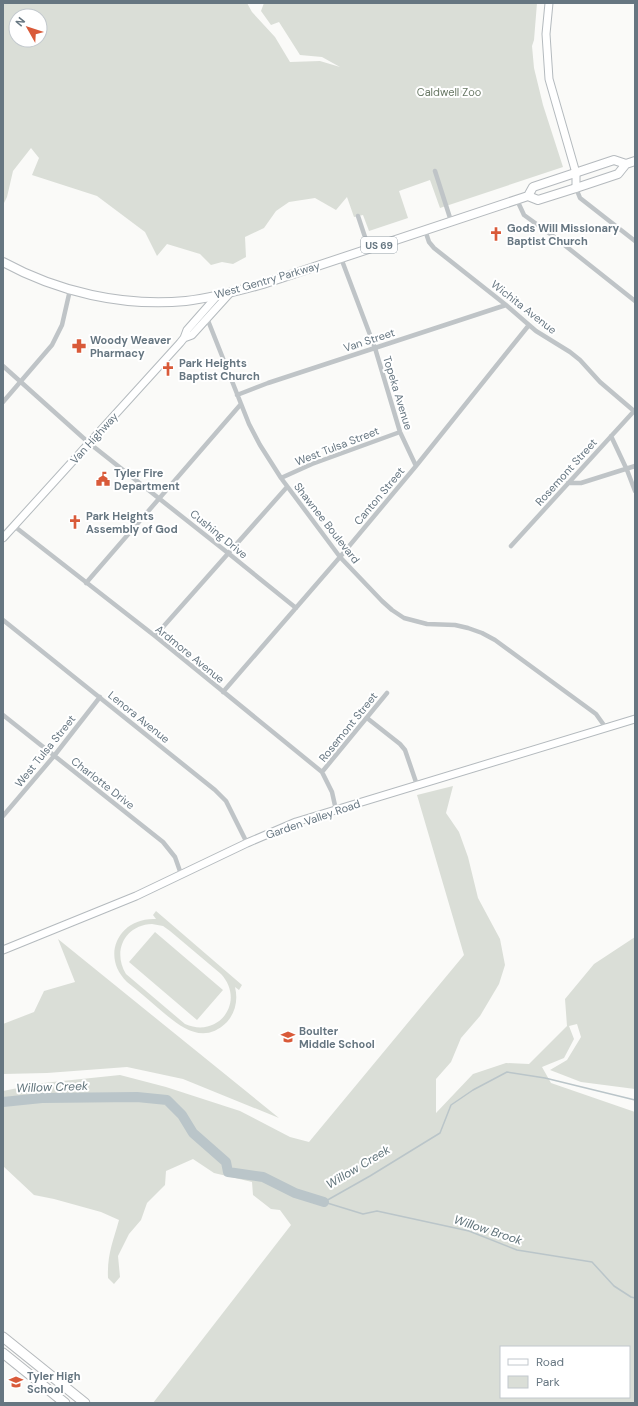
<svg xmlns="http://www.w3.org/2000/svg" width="638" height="1406" viewBox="0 0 638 1406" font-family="'DM Sans',sans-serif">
<rect width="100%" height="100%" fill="#fafaf8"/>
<!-- green -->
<path fill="#daded7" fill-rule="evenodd" d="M3,3h244l5,9 23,25 15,25 30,-1 20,6 -18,-10 -22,-2 -21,-33 -8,3 -10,-14 3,-8h273l-3,37 -2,6 2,22 9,37 20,62 -123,41 -10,-28 -31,11 9,27 -39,13 -6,-16 -9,2 -7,-20 -11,13 -21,-12 -26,4 -13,9 -12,17 -19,9 1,20 -13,7 -11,-2 -11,3 -11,-11 -33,-10 -10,12 -12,-24 -48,-36 -65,-21 7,-17 -8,-10 -18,23 -6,26 -4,8zM16,16h24v24h-24z
M453,786l-7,27 13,19 9,25 10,41 22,41 5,26 -6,19 -19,32 -19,22 -10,24 -15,17v34l37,-39 33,-11 23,1 38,-38 -2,-27 29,-35 41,-27v152l-54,-7 -31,-12 17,-10 14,-23 -4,-13 -8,2 5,13 -10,19 -22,9 9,16 84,29v291h-482l138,-178 -11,-15 -9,-1 -18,-14 -1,-13 -38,-9 -21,-14 -27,12 -1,14 -18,18 -6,17 -12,14 -11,22 2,21 -6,7 -6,-6c-1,-24 5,-36 11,-58l-18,-8 -47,-13 -20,-4 -31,-29v-75l40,-8 77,-8 46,12 74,24 50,26 19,5 155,-187 -47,-160zM501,1347h128v50h-128z
M156,911l86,74 -3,5 -4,-3c3,12 1,25 -8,35 -25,25 -49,3 -69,-14 -10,-9 -20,-17 -31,-26 -27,-26 -8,-65 29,-63l-3,-4zM152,924l11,2 7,5 51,43c25,27 -2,65 -36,50l-59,-50c-14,-23 -1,-49 26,-50z
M155,932l68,58 -26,30 -68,-58z
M58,939l221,179 -96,-39 -56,-12 -80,6 -44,1v-50l31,-12 10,-21 31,-9z"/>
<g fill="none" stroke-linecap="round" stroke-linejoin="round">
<!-- stream -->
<path stroke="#bac5c9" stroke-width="1.5" d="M324,1202l46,-26 70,-43 11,-28 22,-15 34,-18 38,6 90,22
M324,1202l39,12 14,-3 92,20 48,19 75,12 22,24 17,11 4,1"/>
<!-- river -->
<path stroke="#bac5c9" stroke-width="10" d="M3,1102l39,-4 95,-1 30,3 15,15 11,18 33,29 2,10 35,5 32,16 29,9"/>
<defs>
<path id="secondary" d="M549,3l-3,31 3,45 27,94v15
M184,338l8,-3 38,-42
M3,538l177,-195 4,-5 3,-8 30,-34
M3,950l133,-54 111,-53 49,-21 339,-103"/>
<path id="primary" d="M528,196l5,-9 81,-27 12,4
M3,262c55,30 120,45 183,39 26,-3 52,-10 77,-17l265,-88 10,4 38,-12 42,-14 8,-10 9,-3"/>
<path id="highway" d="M3,1337l82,66
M3,1353l62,50"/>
</defs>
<!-- secondary casing -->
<use href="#secondary" stroke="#b4babe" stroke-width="9"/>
<!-- primary casing -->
<use href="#primary" stroke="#b5babe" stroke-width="10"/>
<!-- highway casing -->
<use href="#highway" stroke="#b5b9bc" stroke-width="11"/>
<!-- street -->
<path stroke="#bfc4c7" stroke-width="4.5" d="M435,171l16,50
M576,188l4,10 55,43
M517,200l7,15 29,21 82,65
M358,216l11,33
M425,230l4,12 5,6 72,57 30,26 34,21 10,8 20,22 34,29
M341,258l34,90 25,84 16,34
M207,318l42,106 11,21 21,33 59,79 42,44 10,9 12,8 23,6 28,1 13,3 14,5 13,7 101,74 10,14
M3,366l86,77 139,110 68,55
M237,395l31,-12 238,-78
M3,402l49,-57 10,-20 8,-35
M611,436l16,34 8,21
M281,478l31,-14 88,-32
M568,483h13l54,-17
M14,526l141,110 167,136 10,20 4,18
M511,546l124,-136
M86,583l155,-179
M3,620l212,170 11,11 21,42
M155,636l132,-149
M223,692l117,-135 76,-91 113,-141
M3,715l160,127 12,15 6,17
M367,718l33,26 5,6 12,35
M322,772l65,-79
M3,816l51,-60 46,-59"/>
<!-- secondary -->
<use href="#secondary" stroke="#fff" stroke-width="7"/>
<!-- primary -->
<use href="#primary" stroke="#fff" stroke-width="8"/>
<!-- highway -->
<use href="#highway" stroke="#fff" stroke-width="9"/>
</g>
<!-- icons -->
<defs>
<symbol id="church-bare" viewBox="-9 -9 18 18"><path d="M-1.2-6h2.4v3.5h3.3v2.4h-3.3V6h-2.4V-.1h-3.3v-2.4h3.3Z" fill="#d95a39" stroke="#fff" stroke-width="2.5" paint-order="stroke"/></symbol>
<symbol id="pharmacy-bare" viewBox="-9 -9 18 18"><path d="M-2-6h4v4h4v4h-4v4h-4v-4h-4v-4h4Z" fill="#d95a39" stroke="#fff" stroke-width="2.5" paint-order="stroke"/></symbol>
<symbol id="civic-bare" viewBox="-9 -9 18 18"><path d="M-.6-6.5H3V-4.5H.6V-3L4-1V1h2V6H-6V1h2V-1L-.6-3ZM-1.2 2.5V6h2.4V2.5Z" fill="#d95a39" stroke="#fff" stroke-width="2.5" paint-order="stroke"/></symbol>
<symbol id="school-bare" viewBox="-9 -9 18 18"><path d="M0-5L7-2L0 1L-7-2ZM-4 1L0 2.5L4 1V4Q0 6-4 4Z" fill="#d95a39" stroke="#fff" stroke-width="2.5" paint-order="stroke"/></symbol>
</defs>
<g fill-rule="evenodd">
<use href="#church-bare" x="486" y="224" width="20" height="20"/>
<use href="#pharmacy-bare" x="69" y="336" width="20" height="20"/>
<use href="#church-bare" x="158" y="359" width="20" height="20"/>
<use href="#civic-bare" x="93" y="469" width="20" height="20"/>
<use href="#church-bare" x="65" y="512" width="20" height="20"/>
<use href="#school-bare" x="278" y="1027" width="20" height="20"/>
<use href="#school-bare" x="6" y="1372" width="20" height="20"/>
</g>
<g text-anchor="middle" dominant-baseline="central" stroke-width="4" stroke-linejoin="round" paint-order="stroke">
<!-- shield labels -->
<rect fill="#fff" stroke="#949fa7" stroke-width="1" x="361" y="237" width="36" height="16" rx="3"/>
<g font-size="10" font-weight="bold" fill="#667681">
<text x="379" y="245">US 69</text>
</g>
<!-- park labels -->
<g font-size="11" fill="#697965" stroke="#fff">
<text x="449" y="92">Caldwell Zoo</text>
</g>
<!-- poi labels -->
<g font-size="11" font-weight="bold" fill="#667681" stroke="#fff" text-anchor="start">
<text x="507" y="228">Gods Will Missionary<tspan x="507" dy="13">Baptist Church</tspan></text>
<text x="90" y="340">Woody Weaver<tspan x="90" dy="13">Pharmacy</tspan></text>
<text x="179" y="363">Park Heights<tspan x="179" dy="13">Baptist Church</tspan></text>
<text x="114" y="473">Tyler Fire<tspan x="114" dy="13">Department</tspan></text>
<text x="86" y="516">Park Heights<tspan x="86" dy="13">Assembly of God</tspan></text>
<text x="299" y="1031">Boulter<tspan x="299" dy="13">Middle School</tspan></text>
<text x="27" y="1376">Tyler High<tspan x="27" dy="13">School</tspan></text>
</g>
<!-- street labels -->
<g font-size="11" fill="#667681" stroke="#fff">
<text transform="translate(267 280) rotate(-16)">West Gentry Parkway</text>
<text transform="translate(524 307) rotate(38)">Wichita Avenue</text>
<text transform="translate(369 340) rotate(-18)">Van Street</text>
<text transform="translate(398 393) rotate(73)">Topeka Avenue</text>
<text transform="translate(94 438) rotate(-48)">Van Highway</text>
<text transform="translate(337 446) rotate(-21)">West Tulsa Street</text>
<text transform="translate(566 472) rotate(-48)">Rosemont Street</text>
<text transform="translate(379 496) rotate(-50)">Canton Street</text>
<text transform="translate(327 523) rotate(52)">Shawnee Boulevard</text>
<text transform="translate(219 534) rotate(39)">Cushing Drive</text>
<text transform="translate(190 654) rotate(39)">Ardmore Avenue</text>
<text transform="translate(139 717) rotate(39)">Lenora Avenue</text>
<text transform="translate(348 727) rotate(-51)">Rosemont Street</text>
<text transform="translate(45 751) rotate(-51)">West Tulsa Street</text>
<text transform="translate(103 783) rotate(38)">Charlotte Drive</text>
<text transform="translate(313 819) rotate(-19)">Garden Valley Road</text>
</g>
<!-- water labels -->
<g font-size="12" font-style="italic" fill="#61747b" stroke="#fff">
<text transform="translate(52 1087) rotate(-2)">Willow Creek</text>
<text transform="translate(358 1167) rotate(-31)">Willow Creek</text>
<text transform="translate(488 1230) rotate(18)">Willow Brook</text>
</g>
</g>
<!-- border -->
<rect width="638" height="1406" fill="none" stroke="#667681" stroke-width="8"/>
<!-- legend -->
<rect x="500" y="1346" width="130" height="52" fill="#ffffff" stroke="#c2c8cd"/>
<rect x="508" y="1359" width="20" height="6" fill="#ffffff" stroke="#c2c8cd"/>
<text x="536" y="1366" font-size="12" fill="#667681">Road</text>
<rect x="508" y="1376" width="20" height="12" fill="#daded7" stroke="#c2c8cd"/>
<text x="536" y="1386" font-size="12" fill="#667681">Park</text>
<!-- north arrow -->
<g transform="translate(28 28) rotate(309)"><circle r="19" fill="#ffffff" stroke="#c2c8cd"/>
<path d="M0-3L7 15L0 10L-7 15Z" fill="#d95a39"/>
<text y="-6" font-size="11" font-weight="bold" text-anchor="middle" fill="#667681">N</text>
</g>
</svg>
